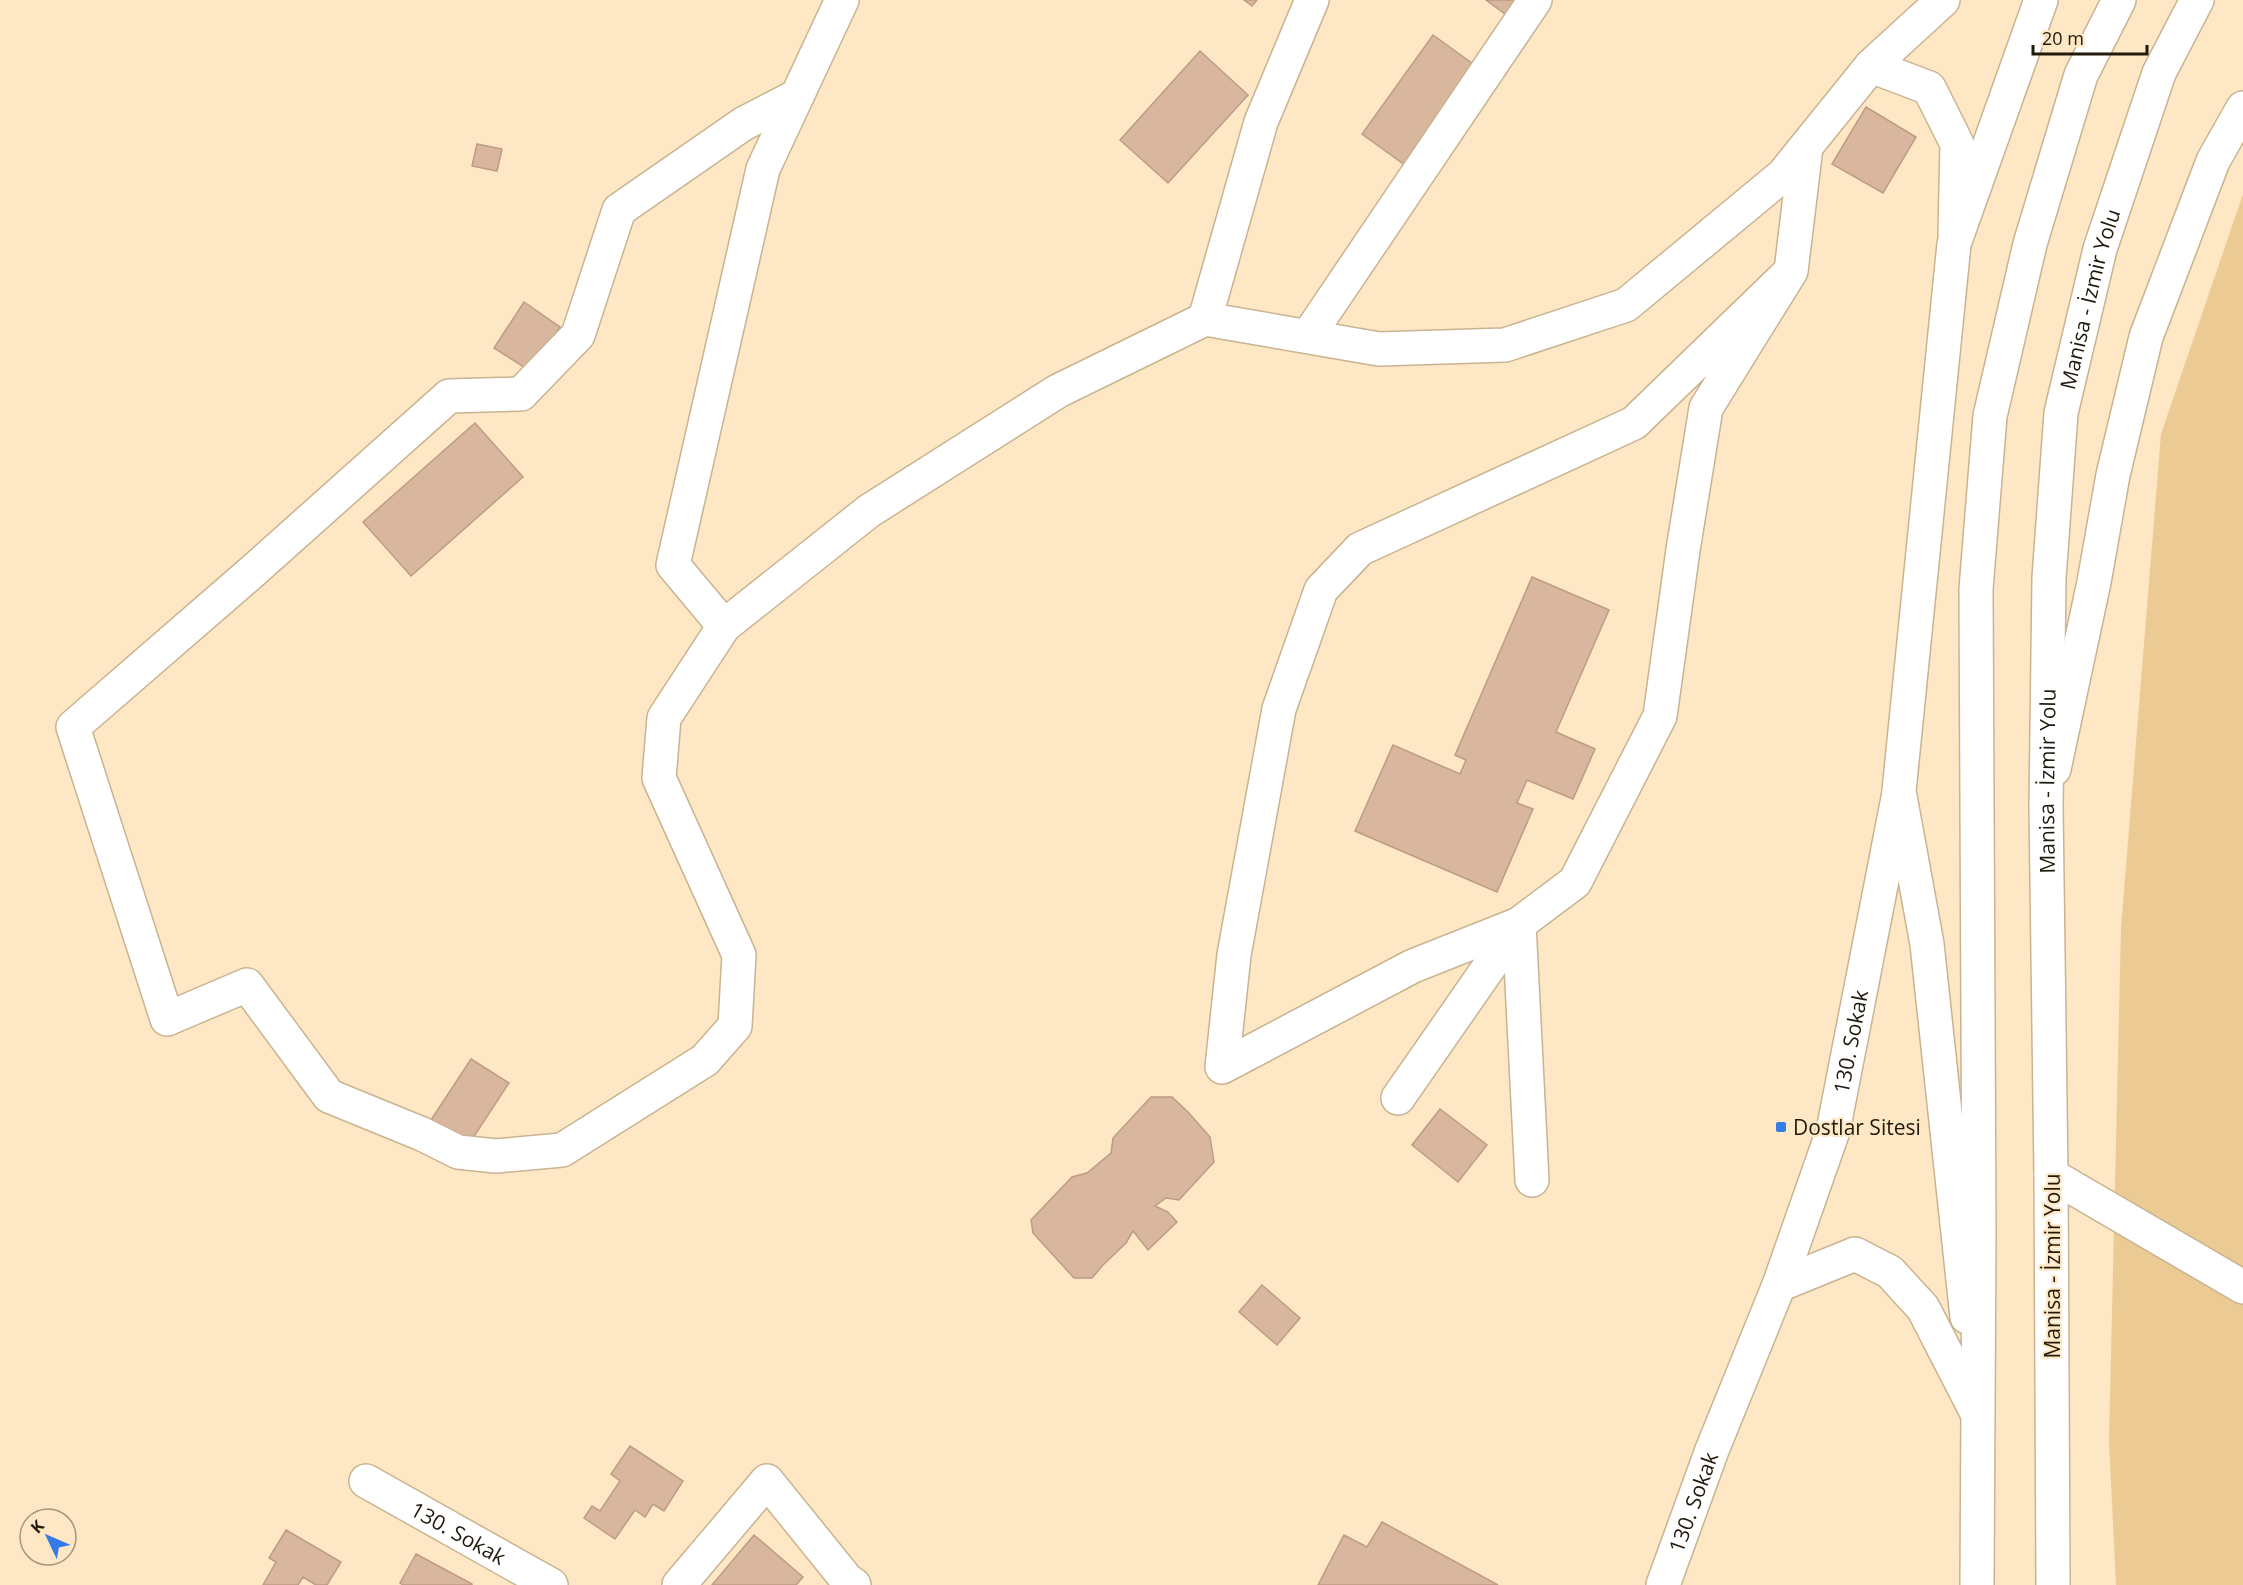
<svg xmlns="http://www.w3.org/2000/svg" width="2243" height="1585" viewBox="0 0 2243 1585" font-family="'Open Sans',sans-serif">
<rect width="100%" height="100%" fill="#fee7c4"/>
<!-- green -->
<path fill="#ecca93" d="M2243,194v1391h-127l-7,-144 12,-513 40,-494z"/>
<!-- building -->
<path fill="#d9b79e" stroke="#bd9c83" stroke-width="1.5" d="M1244,0h13l-5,6z
M1486,0h29l-10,14z
M1433,35l47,34 -71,99 -47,-34z
M1200,51l48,44 -80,88 -48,-43z
M1866,107l50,30 -33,56 -51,-29z
M477,144l25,5 -5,22 -25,-5z
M524,302l36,25 -30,44 -36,-23z
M475,423l48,54 -112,99 -48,-54z
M1532,577l77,33 -53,122 39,17 -22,50 -46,-19 -10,23 16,6 -36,83 -142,-61 38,-86 67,29 6,-14 -11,-5z
M471,1059l38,24 -40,61 -38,-24z
M1151,1097h21l16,15 22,25 4,25 -35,38 -13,-2 -11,8 13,6 9,10 -29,28 -15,-19 -7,12 -23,22 -11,13h-18l-41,-45 -2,-13 41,-43 15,-4 24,-20 2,-15z
M1440,1109l47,36 -29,37 -46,-37z
M1262,1285l38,33 -23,27 -38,-33z
M630,1446l53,35 -19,30 -11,-7 -8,13 -10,-7 -20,29 -31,-21 8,-12 8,5 20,-30 -9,-7z
M1382,1522l116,63h-180l26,-50 23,12z
M286,1530l55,32 -14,23h-11l-13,-8 -5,8h-35l13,-23 -7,-4z
M754,1535l49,42 -7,8h-84z
M416,1554l56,30v1h-69l-3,-2z"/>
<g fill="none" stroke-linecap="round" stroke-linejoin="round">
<defs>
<g id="street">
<path d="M1871,66l58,22 28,56 -2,90"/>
<path d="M797,96l-54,28 -124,86 -41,125 -57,59 -72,2 -196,175 -180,156 94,292 80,-34 82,111 93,38 36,18 38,4 66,-6 143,-90 30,-34 4,-71 -80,-177 5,-60 60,-92 145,-115 189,-120 147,-72 174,30 126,-4 121,-40 157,-130 88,-109 72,-66"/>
<path d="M1791,271l-157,152 -274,126 -39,41 -42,119 -45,246 -12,112 191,-101 106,-42 56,-42 85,-166 23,-166 23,-142 85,-137 15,-124"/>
<path d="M1205,319l56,-197 51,-122"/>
<path d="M1308,336l227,-336"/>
<path d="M724,626l-51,-61 90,-396 79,-169"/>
<path d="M1398,1098l121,-174 13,256"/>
<path d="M2051,1175l192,112"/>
<path d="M1779,1285l76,-31 35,18 33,36 54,105"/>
<path id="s1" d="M366,1481l185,104"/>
<path d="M679,1585l88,-104 80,99 7,5"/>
<path id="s2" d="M1663,1585l49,-135 67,-165 54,-154 66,-338"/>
</g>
<path id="secondary" d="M2054,769l40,-187 19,-107 33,-138 67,-176 30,-53
M1967,1317l-40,-373 -28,-153 55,-547 87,-244"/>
<g id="highway">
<path d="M1977,1585l2,-353 -3,-643 14,-173 40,-172 51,-169 38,-75"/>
<path id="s3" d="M2053,1585l-2,-410 -5,-369 3,-228 12,-165 39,-164 59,-176 38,-73"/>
</g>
</defs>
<!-- street casing -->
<use href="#street" stroke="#c9b391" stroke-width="36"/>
<!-- secondary casing -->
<use href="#secondary" stroke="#c9b391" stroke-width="36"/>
<!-- highway casing -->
<use href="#highway" stroke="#c9b391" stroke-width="36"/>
<!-- street -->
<use href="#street" stroke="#fff" stroke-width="33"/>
<!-- secondary -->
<use href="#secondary" stroke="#fff" stroke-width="33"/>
<!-- highway -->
<use href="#highway" stroke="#fff" stroke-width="33"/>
</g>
<!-- markers -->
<rect fill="#347be8" stroke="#fee7c4" stroke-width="2" x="1775" y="1121" width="12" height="12" rx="3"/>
<g text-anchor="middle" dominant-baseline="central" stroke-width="4.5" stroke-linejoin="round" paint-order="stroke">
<!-- street labels -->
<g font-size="21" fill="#21190c" stroke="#fee7c4">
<text stroke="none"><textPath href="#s3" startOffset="1290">Manisa - İzmir Yolu</textPath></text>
<text stroke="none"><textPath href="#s3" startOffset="804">Manisa - İzmir Yolu</textPath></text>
<text stroke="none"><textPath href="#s2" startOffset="576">130. Sokak</textPath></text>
<text transform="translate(2052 1266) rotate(-90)">Manisa - İzmir Yolu</text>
<text stroke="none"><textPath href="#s2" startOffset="88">130. Sokak</textPath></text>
<text stroke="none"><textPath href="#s1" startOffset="106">130. Sokak</textPath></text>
</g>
<!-- poi labels -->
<g font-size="21" fill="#21190c" stroke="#fee7c4" text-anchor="start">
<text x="1793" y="1127">Dostlar Sitesi</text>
</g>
</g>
<!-- north arrow -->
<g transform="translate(48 1537) rotate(314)"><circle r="28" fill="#fee7c4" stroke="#a6957a" stroke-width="1.5"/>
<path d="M0-4.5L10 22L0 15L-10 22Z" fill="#347be8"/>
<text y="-9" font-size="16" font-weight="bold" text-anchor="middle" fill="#21190c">K</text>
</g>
<!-- scale -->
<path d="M2033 45v9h114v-9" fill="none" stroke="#21190c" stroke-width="3"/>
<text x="2042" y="45" font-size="18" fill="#21190c" stroke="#fee7c4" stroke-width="4.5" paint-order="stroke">20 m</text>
</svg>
